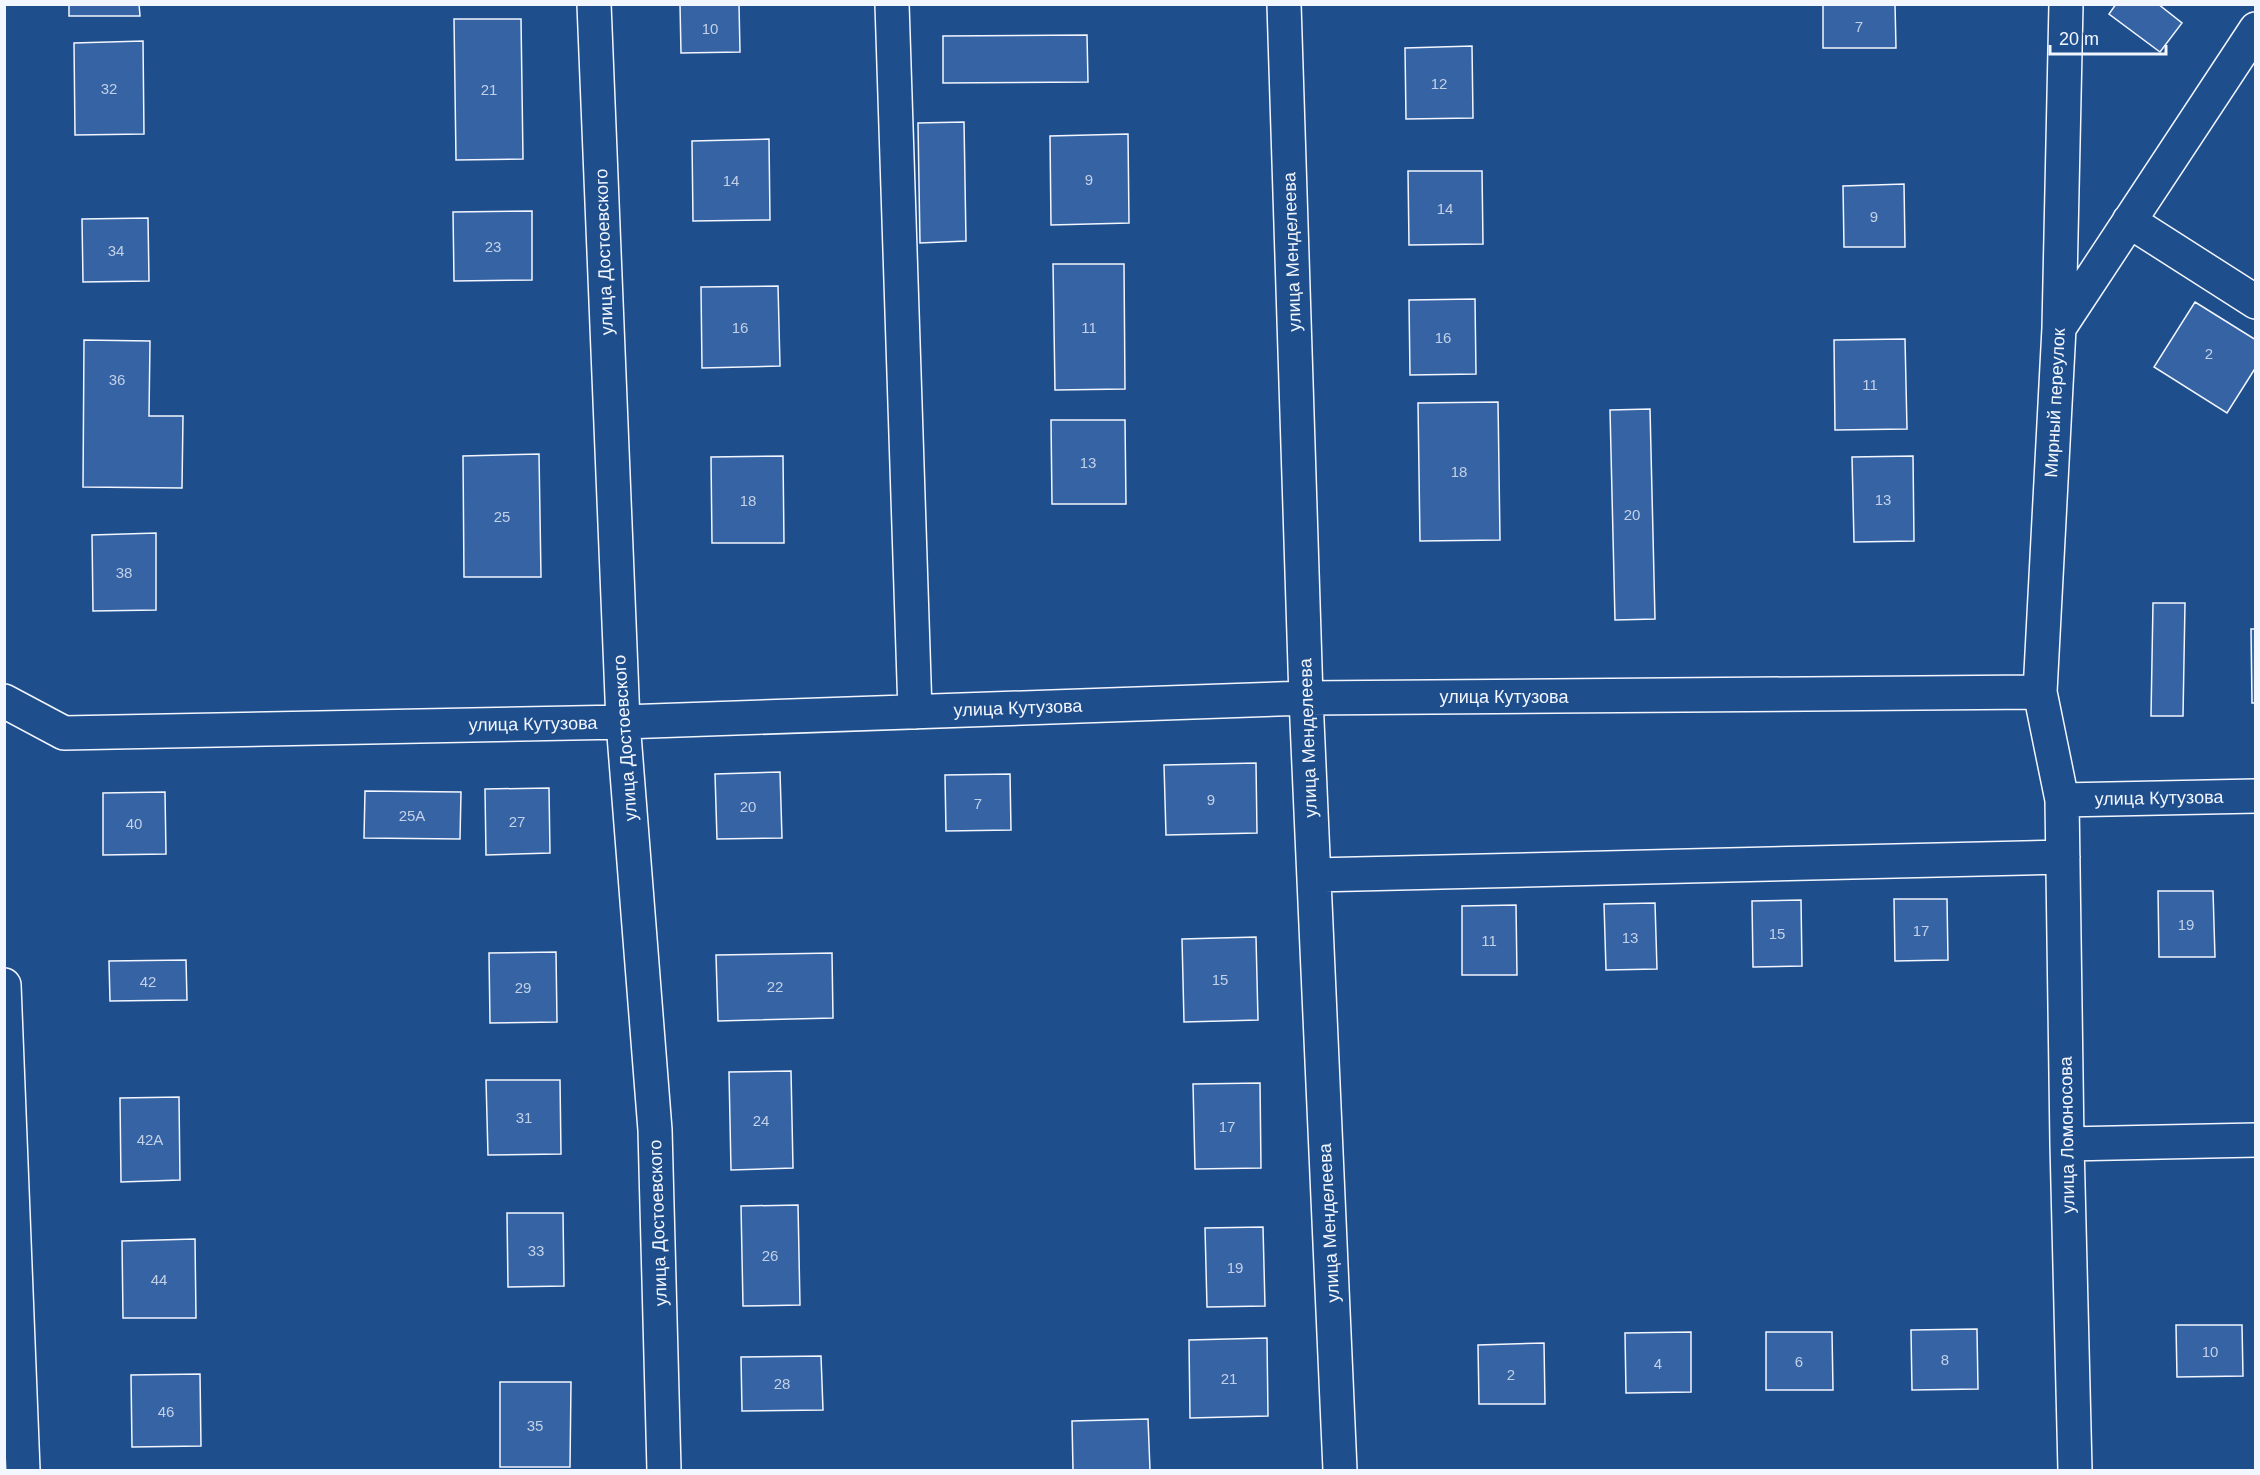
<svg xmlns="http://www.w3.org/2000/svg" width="2260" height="1475" viewBox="0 0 2260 1475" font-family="Helvetica,sans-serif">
<rect width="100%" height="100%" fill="#1f4e8c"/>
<!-- building -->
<path fill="#3563a3" stroke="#f2f6ff" stroke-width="1.5" d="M69,4h70l1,12h-71z
M680,4h59l1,48 -59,1z
M1823,4h72l1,44h-73z
M2116,4h42l24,19 -22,29 -51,-38z
M454,19h67l2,140 -67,1z
M1087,35l1,47 -145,1v-47z
M143,41l1,93 -69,1 -1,-92z
M1472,46l1,72 -67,1 -1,-71z
M964,122l2,119 -46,2 -2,-120z
M1128,134l1,89 -78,2 -1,-89z
M769,139l1,81 -77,1 -1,-80z
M1408,171h74l1,73 -74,1z
M1904,184l1,63h-61l-1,-61z
M532,211v69l-78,1 -1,-69z
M148,218l1,63 -66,1 -1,-63z
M1053,264h71l1,125 -70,1z
M778,286l2,80 -78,2 -1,-81z
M1475,299l1,75 -66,1 -1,-75z
M2195,302l61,38v27l-29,46 -73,-46z
M1905,339l2,90 -72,1 -1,-90z
M84,340l66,1 -1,75h34l-1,72 -99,-1z
M1498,402l2,138 -80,1 -2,-138z
M1650,409l5,210 -40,1 -5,-210z
M1051,420h74l1,84h-74z
M539,454l2,123h-77l-1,-121z
M783,456l1,87h-72l-1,-86z
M1913,456l1,85 -60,1 -2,-85z
M156,533v77l-63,1 -1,-76z
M2153,603h32l-2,113h-32z
M2251,629h5v74h-4z
M1256,763l1,70 -91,2 -2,-70z
M780,772l2,66 -65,1 -2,-65z
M1010,774l1,56 -65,1 -1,-56z
M549,788l1,65 -64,2 -1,-66z
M365,791l96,1 -1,47 -96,-1z
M165,792l1,62 -63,1v-62z
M2158,891h55l2,66h-56z
M1894,899h53l1,61 -53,1z
M1801,900l1,66 -49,1 -1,-66z
M1655,903l2,66 -51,1 -2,-66z
M1516,905l1,70h-55v-69z
M1256,937l2,83 -74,2 -2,-83z
M556,952l1,70 -67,1 -1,-70z
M832,953l1,65 -115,3 -2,-66z
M186,960l1,40 -77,1 -1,-40z
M791,1071l2,97 -62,2 -2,-98z
M486,1080h74l1,74 -73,1z
M1260,1083l1,85 -66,1 -2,-85z
M179,1097l1,83 -59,2 -1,-84z
M798,1205l2,100 -57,1 -2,-100z
M507,1213h56l1,73 -56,1z
M1263,1227l2,79 -58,1 -2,-79z
M195,1239l1,79h-73l-1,-77z
M2176,1325h66l1,51 -66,1z
M1977,1329l1,60 -66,1 -1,-60z
M1691,1332v60l-65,1 -1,-60z
M1766,1332h66l1,58h-67z
M1267,1338l1,78 -78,2 -1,-78z
M1544,1343l1,61h-66l-1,-59z
M821,1356l2,54 -81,1 -1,-54z
M200,1374l1,72 -69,1 -1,-72z
M500,1382h71l-1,85h-70z
M1148,1419l2,51h-77l-1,-49z"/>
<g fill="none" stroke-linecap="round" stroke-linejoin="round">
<defs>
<path id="minor" d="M594,4l29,718 32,408 9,340
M892,4l23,708
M1284,4l22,694 34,772
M2066,4l-7,324 -19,364 22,108 5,344 8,326
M2129,221l127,81
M2059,328l197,-299
M4,701l60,32 559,-11 683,-24 734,-6
M2062,800l194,-4
M1314,875l749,-18
M4,985l19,485
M2067,1144l189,-4"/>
</defs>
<!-- minor casing -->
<use href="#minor" stroke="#f2f6ff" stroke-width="36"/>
<!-- minor -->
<use href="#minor" stroke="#1f4e8c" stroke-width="33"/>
</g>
<g text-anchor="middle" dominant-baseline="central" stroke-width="4.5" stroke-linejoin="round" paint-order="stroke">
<!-- number labels -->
<g font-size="15" fill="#c3d1e8">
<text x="1859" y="26">7</text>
<text x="710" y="28">10</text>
<text x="1439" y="83">12</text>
<text x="109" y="88">32</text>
<text x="489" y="89">21</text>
<text x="1089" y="179">9</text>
<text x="731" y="180">14</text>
<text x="1445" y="208">14</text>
<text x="1874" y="216">9</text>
<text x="493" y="246">23</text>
<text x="116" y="250">34</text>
<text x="740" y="327">16</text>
<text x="1089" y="327">11</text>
<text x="1443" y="337">16</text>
<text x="2209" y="353">2</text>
<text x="117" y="379">36</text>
<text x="1870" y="384">11</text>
<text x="1088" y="462">13</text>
<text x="1459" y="471">18</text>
<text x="1883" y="499">13</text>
<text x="748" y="500">18</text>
<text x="1632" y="514">20</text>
<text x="502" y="516">25</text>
<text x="124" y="572">38</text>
<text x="1211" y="799">9</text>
<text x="978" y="803">7</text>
<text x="748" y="806">20</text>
<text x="412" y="815">25А</text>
<text x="517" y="821">27</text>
<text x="134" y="823">40</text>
<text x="2186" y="924">19</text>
<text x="1921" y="930">17</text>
<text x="1777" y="933">15</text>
<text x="1630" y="937">13</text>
<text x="1489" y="940">11</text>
<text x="1220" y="979">15</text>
<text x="148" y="981">42</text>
<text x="775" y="986">22</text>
<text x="523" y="987">29</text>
<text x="524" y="1117">31</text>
<text x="761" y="1120">24</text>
<text x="1227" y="1126">17</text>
<text x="150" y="1139">42А</text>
<text x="536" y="1250">33</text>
<text x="770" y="1255">26</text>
<text x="1235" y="1267">19</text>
<text x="159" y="1279">44</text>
<text x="2210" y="1351">10</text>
<text x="1945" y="1359">8</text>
<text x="1799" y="1361">6</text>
<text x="1658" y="1363">4</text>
<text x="1511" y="1374">2</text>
<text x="1229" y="1378">21</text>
<text x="782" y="1383">28</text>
<text x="166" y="1411">46</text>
<text x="535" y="1425">35</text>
</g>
<!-- street labels -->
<g font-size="18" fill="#f2f6ff" stroke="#1f4e8c">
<text transform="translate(604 252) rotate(-92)">улица Достоевского</text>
<text transform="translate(1292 252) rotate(-92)">улица Менделеева</text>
<text transform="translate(2055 403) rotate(-87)">Мирный переулок</text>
<text x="1504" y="697">улица Кутузова</text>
<text transform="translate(1018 708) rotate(-2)">улица Кутузова</text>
<text transform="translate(533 724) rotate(-1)">улица Кутузова</text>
<text transform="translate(625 738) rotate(-94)">улица Достоевского</text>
<text transform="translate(1308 738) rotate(-92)">улица Менделеева</text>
<text transform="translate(2159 798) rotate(-1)">улица Кутузова</text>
<text transform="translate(2067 1135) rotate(-91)">улица Ломоносова</text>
<text transform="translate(658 1223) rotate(-92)">улица Достоевского</text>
<text transform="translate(1329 1223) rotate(-93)">улица Менделеева</text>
</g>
</g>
<!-- border -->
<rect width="2260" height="1475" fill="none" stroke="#f2f6ff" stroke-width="12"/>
<!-- scale -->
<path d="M2050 45v9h116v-9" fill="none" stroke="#f2f6ff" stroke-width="3"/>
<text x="2059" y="45" font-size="18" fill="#f2f6ff" stroke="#1f4e8c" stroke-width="4.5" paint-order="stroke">20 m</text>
</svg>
